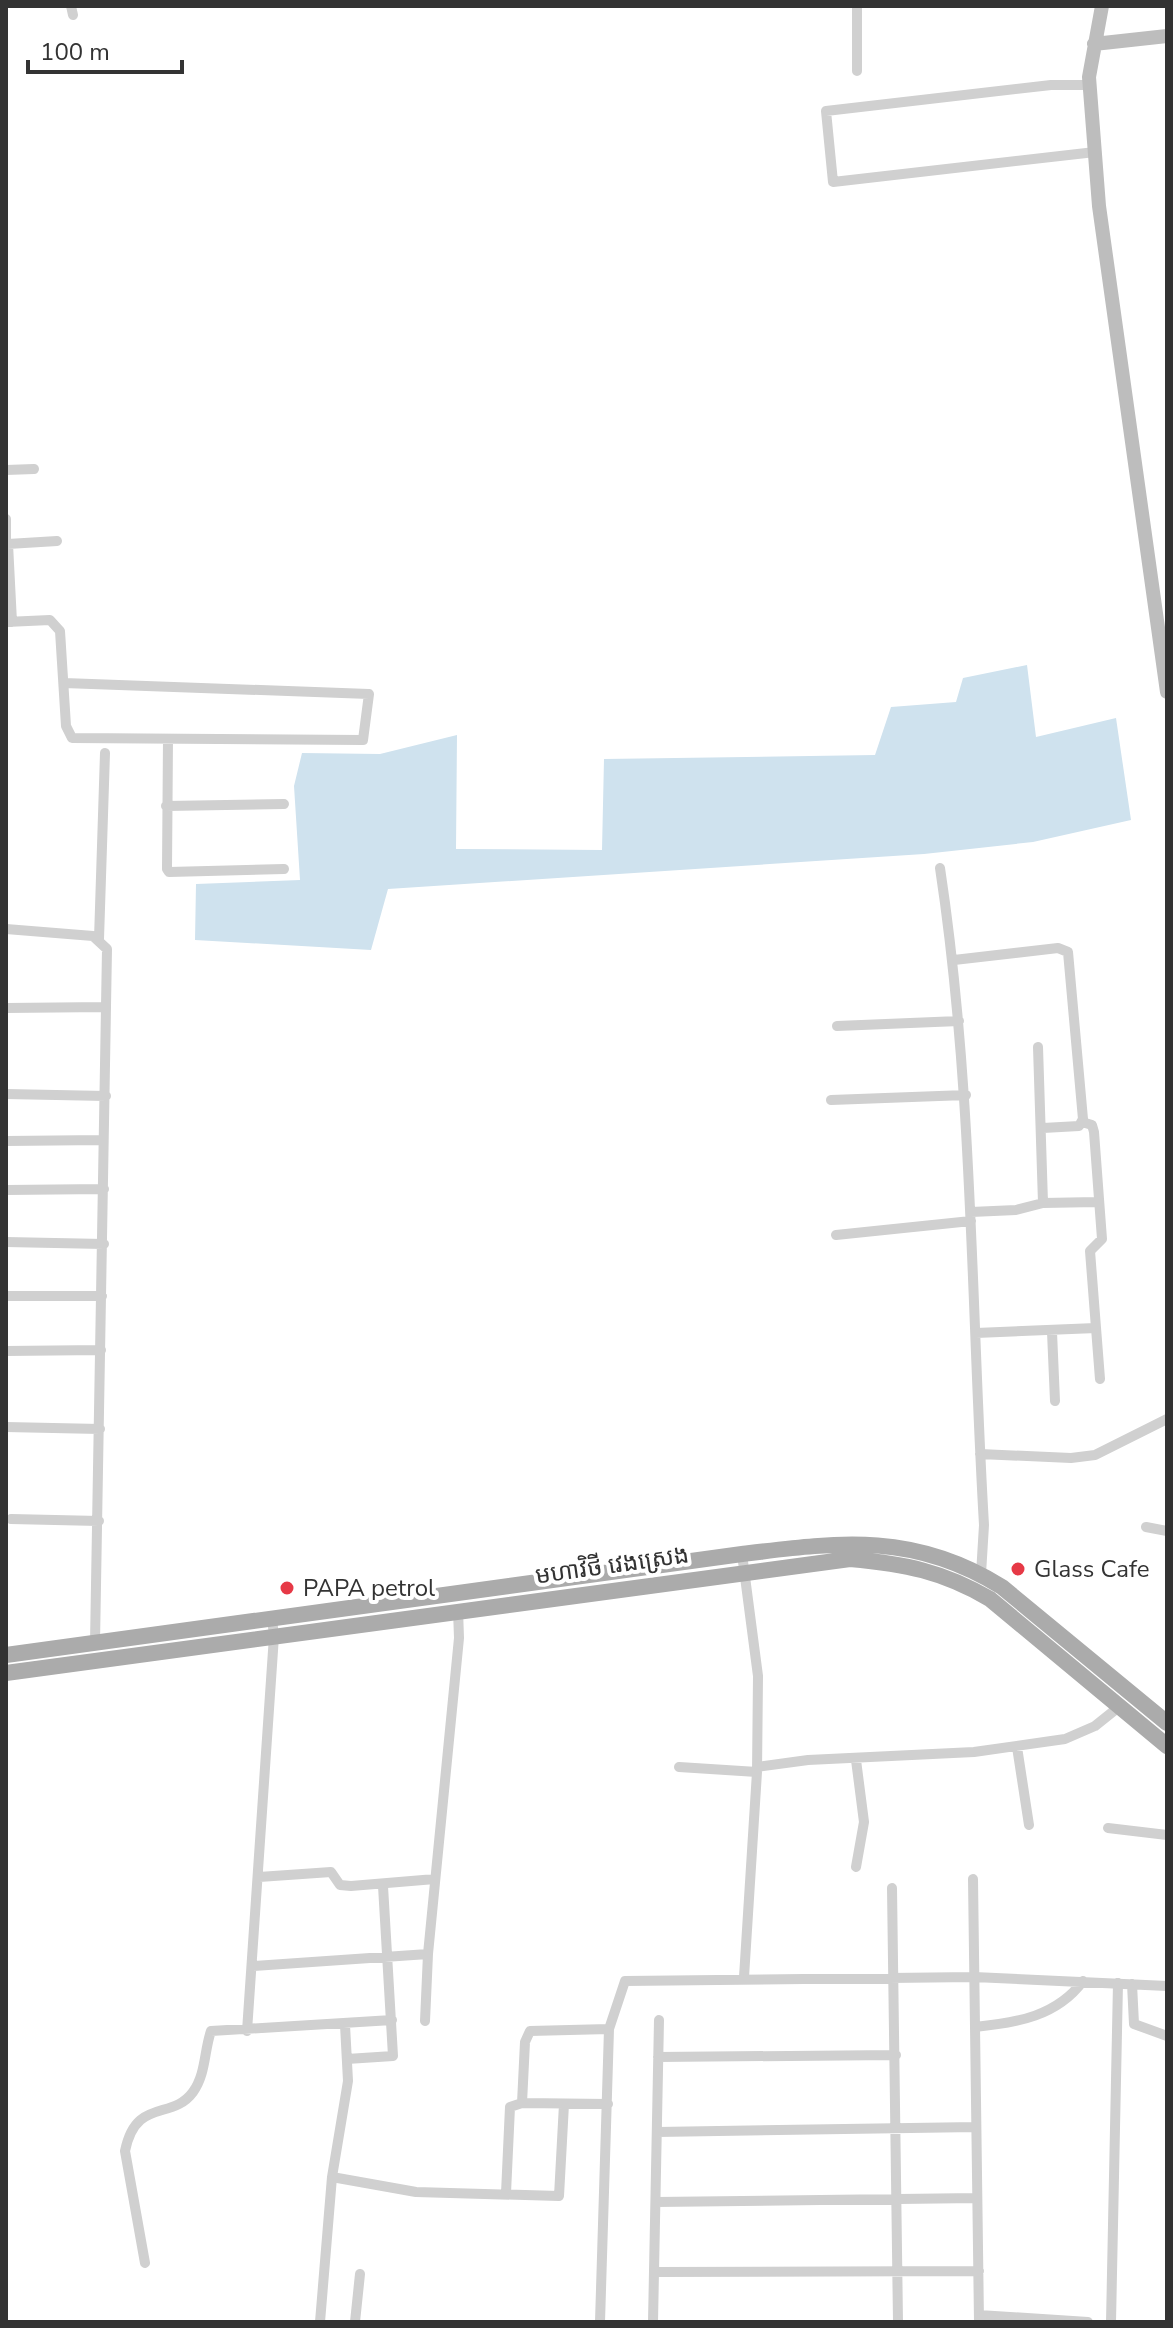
<svg xmlns="http://www.w3.org/2000/svg" width="1173" height="2328" viewBox="0 0 1173 2328" font-family="'Nunito Sans','Noto Sans Khmer',sans-serif">
<rect width="100%" height="100%" fill="#fff"/>
<!-- water -->
<path fill="#cfe2ee" d="M1027,665l9,72 80,-19 15,102 -98,22 -109,12 -536,35 -17,61 -176,-10 1,-56 104,-4 -6,-94 8,-33 78,1 77,-19 -1,114 146,1 2,-91 271,-4 16,-48 65,-5 7,-24z"/>
<g fill="none" stroke-linecap="round" stroke-linejoin="round">
<!-- street -->
<path stroke="#d0d0d0" stroke-width="10" d="M71,6l2,9
M857,71v-65
M1089,85h-38l-225,26 7,71 262,-30
M6,470l28,-1
M6,519v25
M6,622l44,-2 10,11 6,95 6,12 291,2 6,-46 -305,-11
M12,622l-4,-78 49,-3
M168,739l-1,130 2,3 115,-3
M166,806l118,-2
M940,868c33,218 31,438 44,657l-3,49
M6,929l87,7 14,13 -12,694
M99,939l6,-186
M954,960l104,-12 10,4 15,167 -4,7 -36,2
M6,1008l100,-1
M837,1026l122,-5
M6,1094l100,2
M831,1100l135,-5
M1082,1122l10,3 2,7 8,107 -12,12 10,128
M6,1141l97,-1
M6,1190l98,-1
M1043,1203l54,-1
M971,1212l45,-2 27,-7 -5,-156
M836,1235l135,-14
M6,1242l98,2
M6,1296h96
M1052,1332l3,69
M976,1333l120,-5
M6,1351l95,-1
M6,1427l94,2
M980,1454l91,4 24,-3 72,-36
M11,1519l88,2
M1146,1527l21,4
M742,1554l16,122 -1,96 -13,205
M1017,1747l12,78
M856,1760l8,62 -8,45
M679,1767l78,5
M757,1767l51,-7 166,-8 91,-13 30,-13 25,-20
M1108,1828l59,7
M259,1877l72,-5 9,13 11,1 84,-7
M973,1879l6,443
M892,1888l6,434
M253,1966l175,-12
M1132,1984l2,40 33,12
M425,2021l3,-67 31,-316 -1,-28
M975,2027c42,-4 82,-11 108,-46
M247,2031l27,-395 -2,-17
M658,2057l238,-2
M347,2059l46,-3 -10,-170
M522,2103l3,-61 5,-11 79,-2
M657,2132l319,-5
M332,2177l84,15 143,4 5,-92
M506,2193l4,-86 12,-4 86,1
M656,2202l321,-4
M145,2263l-20,-112c11,-54 47,-30 68,-59 13,-18 11,-41 18,-61l181,-11
M654,2272l325,-1
M979,2315l109,7
M320,2322l12,-145 16,-96 -3,-56
M355,2322l5,-48
M600,2322l9,-293 16,-48 349,-4 193,9
M653,2322l6,-302
M1111,2322l7,-339"/>
<!-- secondary -->
<path stroke="#bdbdbd" stroke-width="14" d="M1102,6l-13,71 10,129 68,486
M1094,44l73,-8"/>
<!-- primary -->
<path stroke="#ababab" stroke-width="16" d="M6,1655l736,-101c98,-12 172,-22 260,33l165,136
M6,1673l844,-114c55,5 92,12 140,40l177,147"/>
</g>
<!-- markers -->
<g fill="#e63946" stroke="#fff" stroke-width="3">
<circle cx="1018" cy="1569" r="8"/>
<circle cx="287" cy="1588" r="8"/>
</g>
<g text-anchor="middle" dominant-baseline="central" stroke-width="8" stroke-linejoin="round" paint-order="stroke">
<!-- street labels -->
<g font-size="24" fill="#333" stroke="#fff">
<text transform="translate(612 1565) rotate(-8)">មហាវិថី វេងស្រេង</text>
</g>
<!-- poi labels -->
<g font-size="24" fill="#333" stroke="#fff" text-anchor="start">
<text x="1034" y="1569">Glass Cafe</text>
<text x="303" y="1588">PAPA petrol</text>
</g>
</g>
<!-- border -->
<rect width="1173" height="2328" fill="none" stroke="#333333" stroke-width="16"/>
<!-- scale -->
<path d="M28 60v12h154v-12" fill="none" stroke="#333333" stroke-width="4"/>
<text x="40" y="60" font-size="24" fill="#333333" stroke="#ffffff" stroke-width="6" paint-order="stroke">100 m</text>
</svg>
